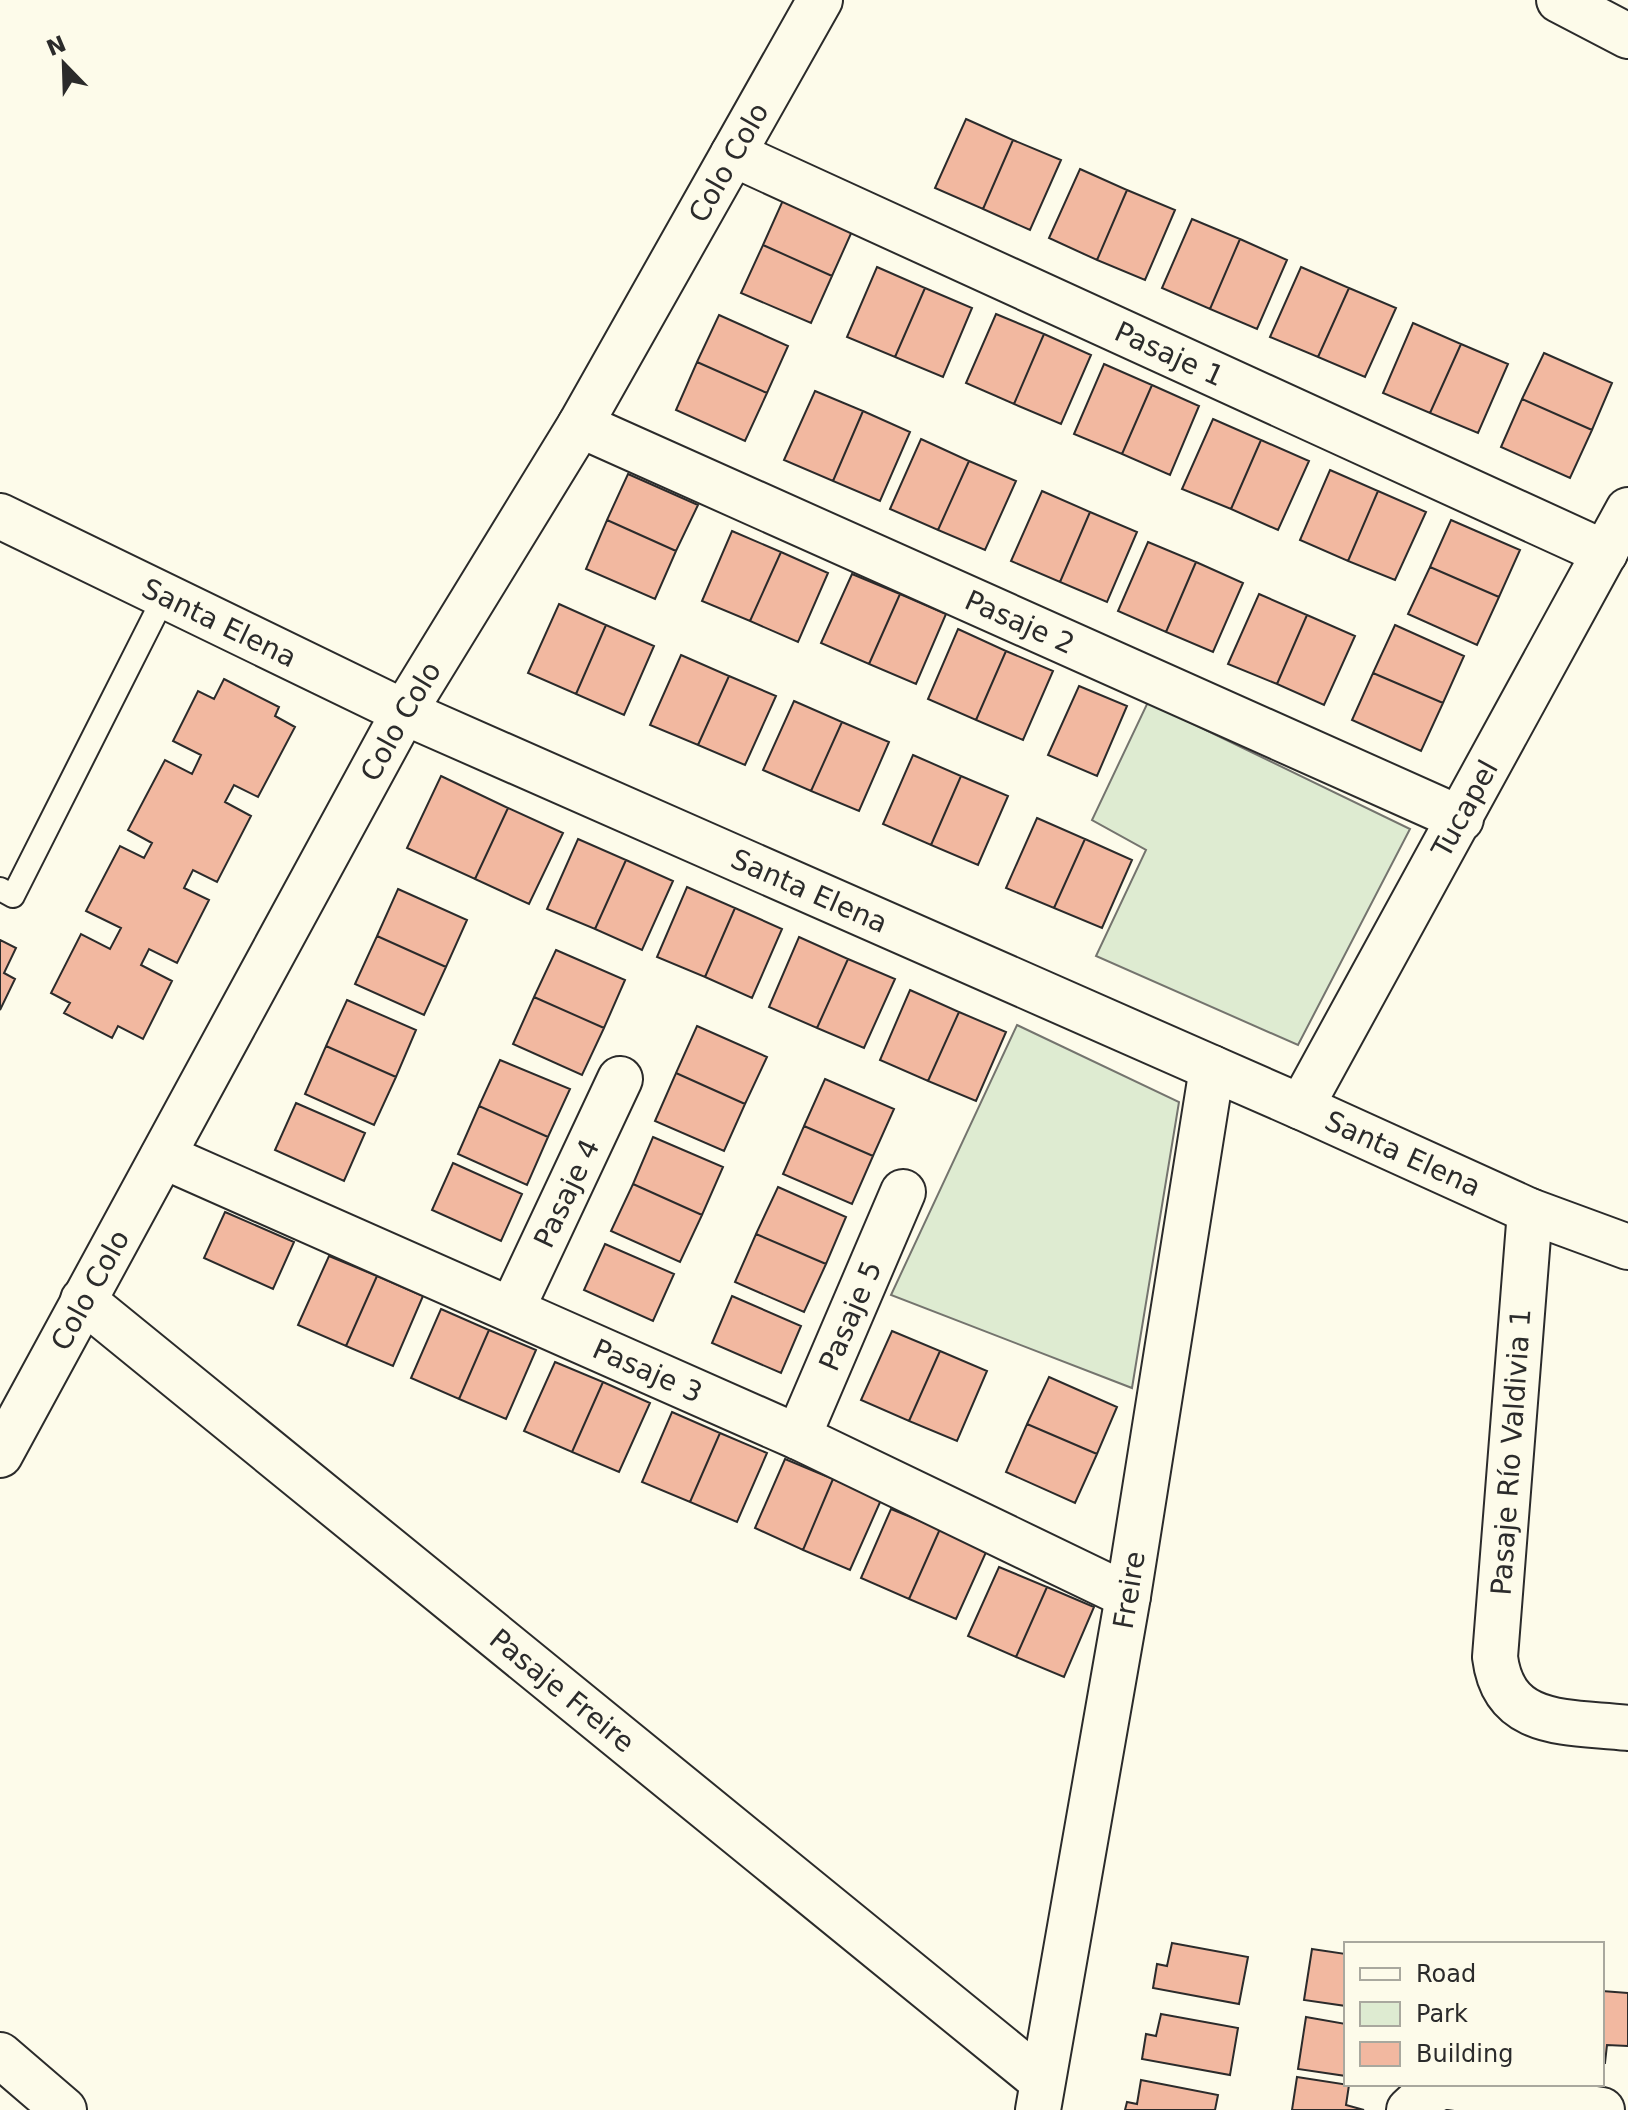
<svg xmlns="http://www.w3.org/2000/svg" width="1628" height="2110" viewBox="0 0 1628 2110" font-family="'DejaVu Sans',sans-serif">
<rect width="100%" height="100%" fill="#fdfbea"/>
<!-- green -->
<path fill="#deebd1" stroke="#74746e" stroke-width="2" d="M1148,702l262,127 -112,216 -202,-89 50,-106 -54,-30z
M1017,1025l162,77 -47,286 -241,-93z"/>
<!-- building -->
<path fill="#f2b8a0" stroke="#2b2b2b" stroke-width="2" d="M966,119l47,21 -30,69 -48,-21z
M1013,140l48,20 -31,70 -47,-21z
M1080,169l47,21 -30,70 -48,-22z
M1127,190l48,20 -30,70 -48,-20z
M784,198l69,31 -21,47 -69,-31z
M1192,219l48,20 -30,70 -48,-21z
M1240,239l47,21 -30,69 -47,-20z
M763,245l69,31 -21,47 -70,-30z
M877,267l48,21 -30,69 -48,-20z
M1301,267l48,21 -31,69 -48,-20z
M925,288l47,20 -29,69 -48,-20z
M1349,288l47,20 -31,69 -47,-20z
M996,314l48,20 -30,70 -48,-21z
M719,315l69,31 -21,47 -70,-31z
M1413,323l48,21 -31,69 -47,-20z
M1044,334l47,21 -30,69 -47,-20z
M1461,344l47,20 -30,69 -48,-20z
M1544,353l68,30 -20,47 -70,-31z
M697,362l70,31 -22,48 -69,-31z
M1104,364l48,21 -30,69 -48,-20z
M1152,385l47,21 -29,69 -48,-21z
M815,391l48,20 -30,70 -49,-21z
M1522,399l70,31 -22,48 -69,-31z
M863,411l47,21 -30,69 -47,-20z
M1213,419l48,21 -30,69 -49,-20z
M921,439l48,22 -31,69 -48,-21z
M1261,440l48,21 -31,69 -47,-21z
M969,461l47,20 -31,69 -47,-20z
M1330,470l48,21 -30,70 -48,-21z
M628,474l70,31 -22,46 -69,-31z
M1042,491l48,21 -30,70 -49,-21z
M1378,491l48,21 -31,68 -47,-19z
M1090,512l47,20 -30,70 -47,-20z
M607,520l69,31 -21,48 -69,-30z
M1451,520l69,30 -21,47 -69,-30z
M732,531l49,21 -31,69 -48,-20z
M1148,542l48,20 -30,70 -48,-21z
M781,552l47,21 -30,69 -48,-21z
M1196,562l47,21 -30,69 -47,-20z
M1430,567l69,30 -22,48 -69,-31z
M852,574l48,20 -31,70 -48,-21z
M900,594l46,20 -30,70 -47,-20z
M1259,594l48,21 -30,69 -49,-20z
M559,604l47,21 -30,69 -48,-21z
M1307,615l48,21 -31,69 -47,-21z
M606,625l48,21 -30,69 -48,-21z
M1395,625l69,31 -21,47 -70,-30z
M958,629l48,22 -30,69 -48,-21z
M1006,651l47,20 -30,69 -47,-20z
M681,655l48,21 -31,69 -48,-20z
M1373,673l70,30 -22,48 -69,-31z
M729,676l47,20 -31,69 -47,-20z
M224,679l55,28 -4,9 20,11 -37,70 -24,-12 -9,17 26,14 -34,66 -24,-12 -9,18 25,12 -32,63 -28,-14 -8,16 31,16 -29,58 -25,-13 -6,12 -48,-25 6,-10 -19,-10 30,-59 29,15 11,-21 -35,-17 34,-65 24,12 8,-15 -24,-13 37,-70 27,14 9,-19 -28,-14 25,-50 16,8z
M1079,686l48,20 -30,70 -49,-21z
M794,701l48,21 -31,69 -48,-21z
M842,722l47,20 -30,69 -48,-20z
M913,755l48,21 -30,69 -48,-21z
M441,776l67,32 -33,71 -68,-31z
M961,776l47,20 -30,69 -47,-20z
M508,808l55,25 -34,71 -54,-25z
M1037,818l48,21 -31,69 -48,-20z
M578,839l48,21 -31,69 -48,-20z
M1085,839l47,21 -30,68 -48,-20z
M626,860l47,21 -31,69 -47,-21z
M687,887l48,21 -30,69 -48,-20z
M398,889l69,31 -21,47 -69,-31z
M735,908l47,21 -30,69 -47,-21z
M377,936l69,31 -22,48 -69,-31z
M799,937l49,22 -31,69 -48,-21z
M0,940l16,8 -12,25 11,6 -15,31z
M556,950l69,30 -21,48 -70,-31z
M848,959l47,20 -31,69 -47,-20z
M910,990l49,22 -31,69 -48,-21z
M534,997l70,31 -22,47 -69,-31z
M347,1000l69,30 -20,47 -70,-31z
M959,1012l47,20 -30,69 -48,-20z
M697,1026l70,31 -22,47 -69,-31z
M326,1046l70,31 -22,48 -69,-31z
M500,1060l70,29 -22,48 -69,-31z
M676,1073l69,31 -21,47 -69,-30z
M825,1079l69,30 -21,47 -69,-30z
M296,1103l69,30 -21,48 -69,-31z
M479,1106l69,31 -21,48 -69,-31z
M804,1126l69,30 -21,48 -69,-30z
M653,1137l70,30 -21,48 -69,-31z
M453,1163l69,31 -21,47 -69,-31z
M633,1184l69,31 -22,47 -69,-31z
M778,1187l68,30 -20,47 -70,-30z
M225,1212l69,30 -21,47 -69,-31z
M756,1234l70,30 -22,48 -69,-30z
M605,1244l69,30 -21,47 -69,-31z
M329,1256l48,20 -31,70 -48,-21z
M377,1276l46,20 -30,70 -47,-20z
M732,1296l69,30 -20,47 -69,-30z
M441,1309l48,21 -30,69 -48,-21z
M489,1330l47,20 -30,69 -47,-20z
M892,1331l48,20 -31,70 -48,-21z
M940,1351l47,20 -30,70 -48,-20z
M555,1362l48,20 -31,70 -48,-21z
M1049,1377l68,30 -20,47 -70,-30z
M603,1382l47,21 -31,69 -47,-20z
M672,1412l48,21 -30,69 -48,-20z
M1027,1424l70,30 -22,49 -69,-31z
M720,1433l47,20 -30,69 -47,-20z
M785,1459l48,20 -30,71 -48,-22z
M833,1479l48,21 -31,70 -47,-20z
M891,1509l49,20 -31,70 -48,-21z
M940,1529l47,21 -31,69 -47,-20z
M999,1567l48,20 -31,70 -48,-21z
M1047,1587l47,20 -30,70 -48,-20z
M1172,1943l76,14 -9,47 -86,-16 4,-24 10,2z
M1312,1949l34,5v52l-42,-6z
M1602,1991l26,2v53l-21,-1 -2,18h-3z
M1161,2014l77,14 -8,47 -88,-16 4,-25 10,2z
M1306,2017l40,7v52l-48,-7z
M1297,2077l52,8 -3,20 18,5h-72z
M1141,2080l77,15 -3,15h-90l2,-8 10,2z"/>
<g fill="none" stroke-linecap="round" stroke-linejoin="round">
<defs>
<path id="lane" d="M0,889l13,7 152,-301"/>
<g id="street">
<path d="M1559,0l69,36"/>
<path id="s1" d="M733,154l872,399"/>
<path id="s2" d="M580,425l881,394"/>
<path id="s3" d="M0,516l404,196 808,356"/>
<path id="s4" d="M1301,1107l229,104 98,36"/>
<path id="s5" d="M163,1156l635,281 330,159"/>
<path d="M1530,1211l-35,446c9,73 75,64 133,71"/>
<path id="s6" d="M83,1300l959,781"/>
<path id="s7" d="M512,1309l108,-230"/>
<path id="s8" d="M798,1437l105,-245"/>
<path id="s9" d="M0,1455l404,-743 176,-287 240,-425"/>
<path d="M1409,2110l16,-15 18,-9 159,24"/>
</g>
<g id="secondary">
<path d="M0,2055l64,55"/>
<path id="s10" d="M1038,2110l90,-514 84,-528 89,39 327,-597"/>
</g>
</defs>
<!-- lane casing -->
<use href="#lane" stroke="#2b2b2b" stroke-width="26"/>
<!-- street casing -->
<use href="#street" stroke="#2b2b2b" stroke-width="48"/>
<!-- secondary casing -->
<use href="#secondary" stroke="#2b2b2b" stroke-width="48"/>
<!-- lane -->
<use href="#lane" stroke="#fdfbea" stroke-width="22"/>
<!-- street -->
<use href="#street" stroke="#fdfbea" stroke-width="44"/>
<!-- secondary -->
<use href="#secondary" stroke="#fdfbea" stroke-width="44"/>
</g>
<g text-anchor="middle" dominant-baseline="central" stroke-width="6" stroke-linejoin="round" paint-order="stroke">
<!-- street labels -->
<g font-size="28" fill="#2b2b2b" stroke="#fdfbea">
<text stroke="none"><textPath href="#s9" startOffset="1484">Colo Colo</textPath></text>
<text stroke="none"><textPath href="#s1" startOffset="480">Pasaje 1</textPath></text>
<text stroke="none"><textPath href="#s3" startOffset="244">Santa Elena</textPath></text>
<text stroke="none"><textPath href="#s2" startOffset="482">Pasaje 2</textPath></text>
<text stroke="none"><textPath href="#s9" startOffset="836">Colo Colo</textPath></text>
<text stroke="none"><textPath href="#s10" startOffset="1494">Tucapel</textPath></text>
<text stroke="none"><textPath href="#s3" startOffset="892">Santa Elena</textPath></text>
<text stroke="none"><textPath href="#s4" startOffset="112">Santa Elena</textPath></text>
<text stroke="none"><textPath href="#s7" startOffset="128">Pasaje 4</textPath></text>
<text stroke="none"><textPath href="#s9" startOffset="188">Colo Colo</textPath></text>
<text stroke="none"><textPath href="#s8" startOffset="132">Pasaje 5</textPath></text>
<text stroke="none"><textPath href="#s5" startOffset="530">Pasaje 3</textPath></text>
<text transform="translate(1511 1452) rotate(-86)">Pasaje Río Valdivia 1</text>
<text stroke="none"><textPath href="#s10" startOffset="528">Freire</textPath></text>
<text stroke="none"><textPath href="#s6" startOffset="618">Pasaje Freire</textPath></text>
</g>
</g>
<!-- legend -->
<rect x="1344" y="1942" width="260" height="144" fill="#fdfbea" stroke="#a9a89e" stroke-width="2"/>
<rect x="1360" y="1968" width="40" height="12" fill="#fdfbea" stroke="#a9a89e" stroke-width="2"/>
<text x="1416" y="1982" font-size="24" fill="#2b2b2b">Road</text>
<rect x="1360" y="2002" width="40" height="24" fill="#deebd1" stroke="#a9a89e" stroke-width="2"/>
<text x="1416" y="2022" font-size="24" fill="#2b2b2b">Park</text>
<rect x="1360" y="2042" width="40" height="24" fill="#f2b8a0" stroke="#a9a89e" stroke-width="2"/>
<text x="1416" y="2062" font-size="24" fill="#2b2b2b">Building</text>
<!-- north arrow -->
<g transform="translate(64 64) rotate(337)" stroke="#fdfbea" stroke-width="6" paint-order="stroke">
<path d="M0-6L14 30L0 20L-14 30Z" fill="#2b2b2b"/>
<text y="-12" font-size="22" font-weight="bold" text-anchor="middle" fill="#2b2b2b">N</text>
</g>
</svg>
